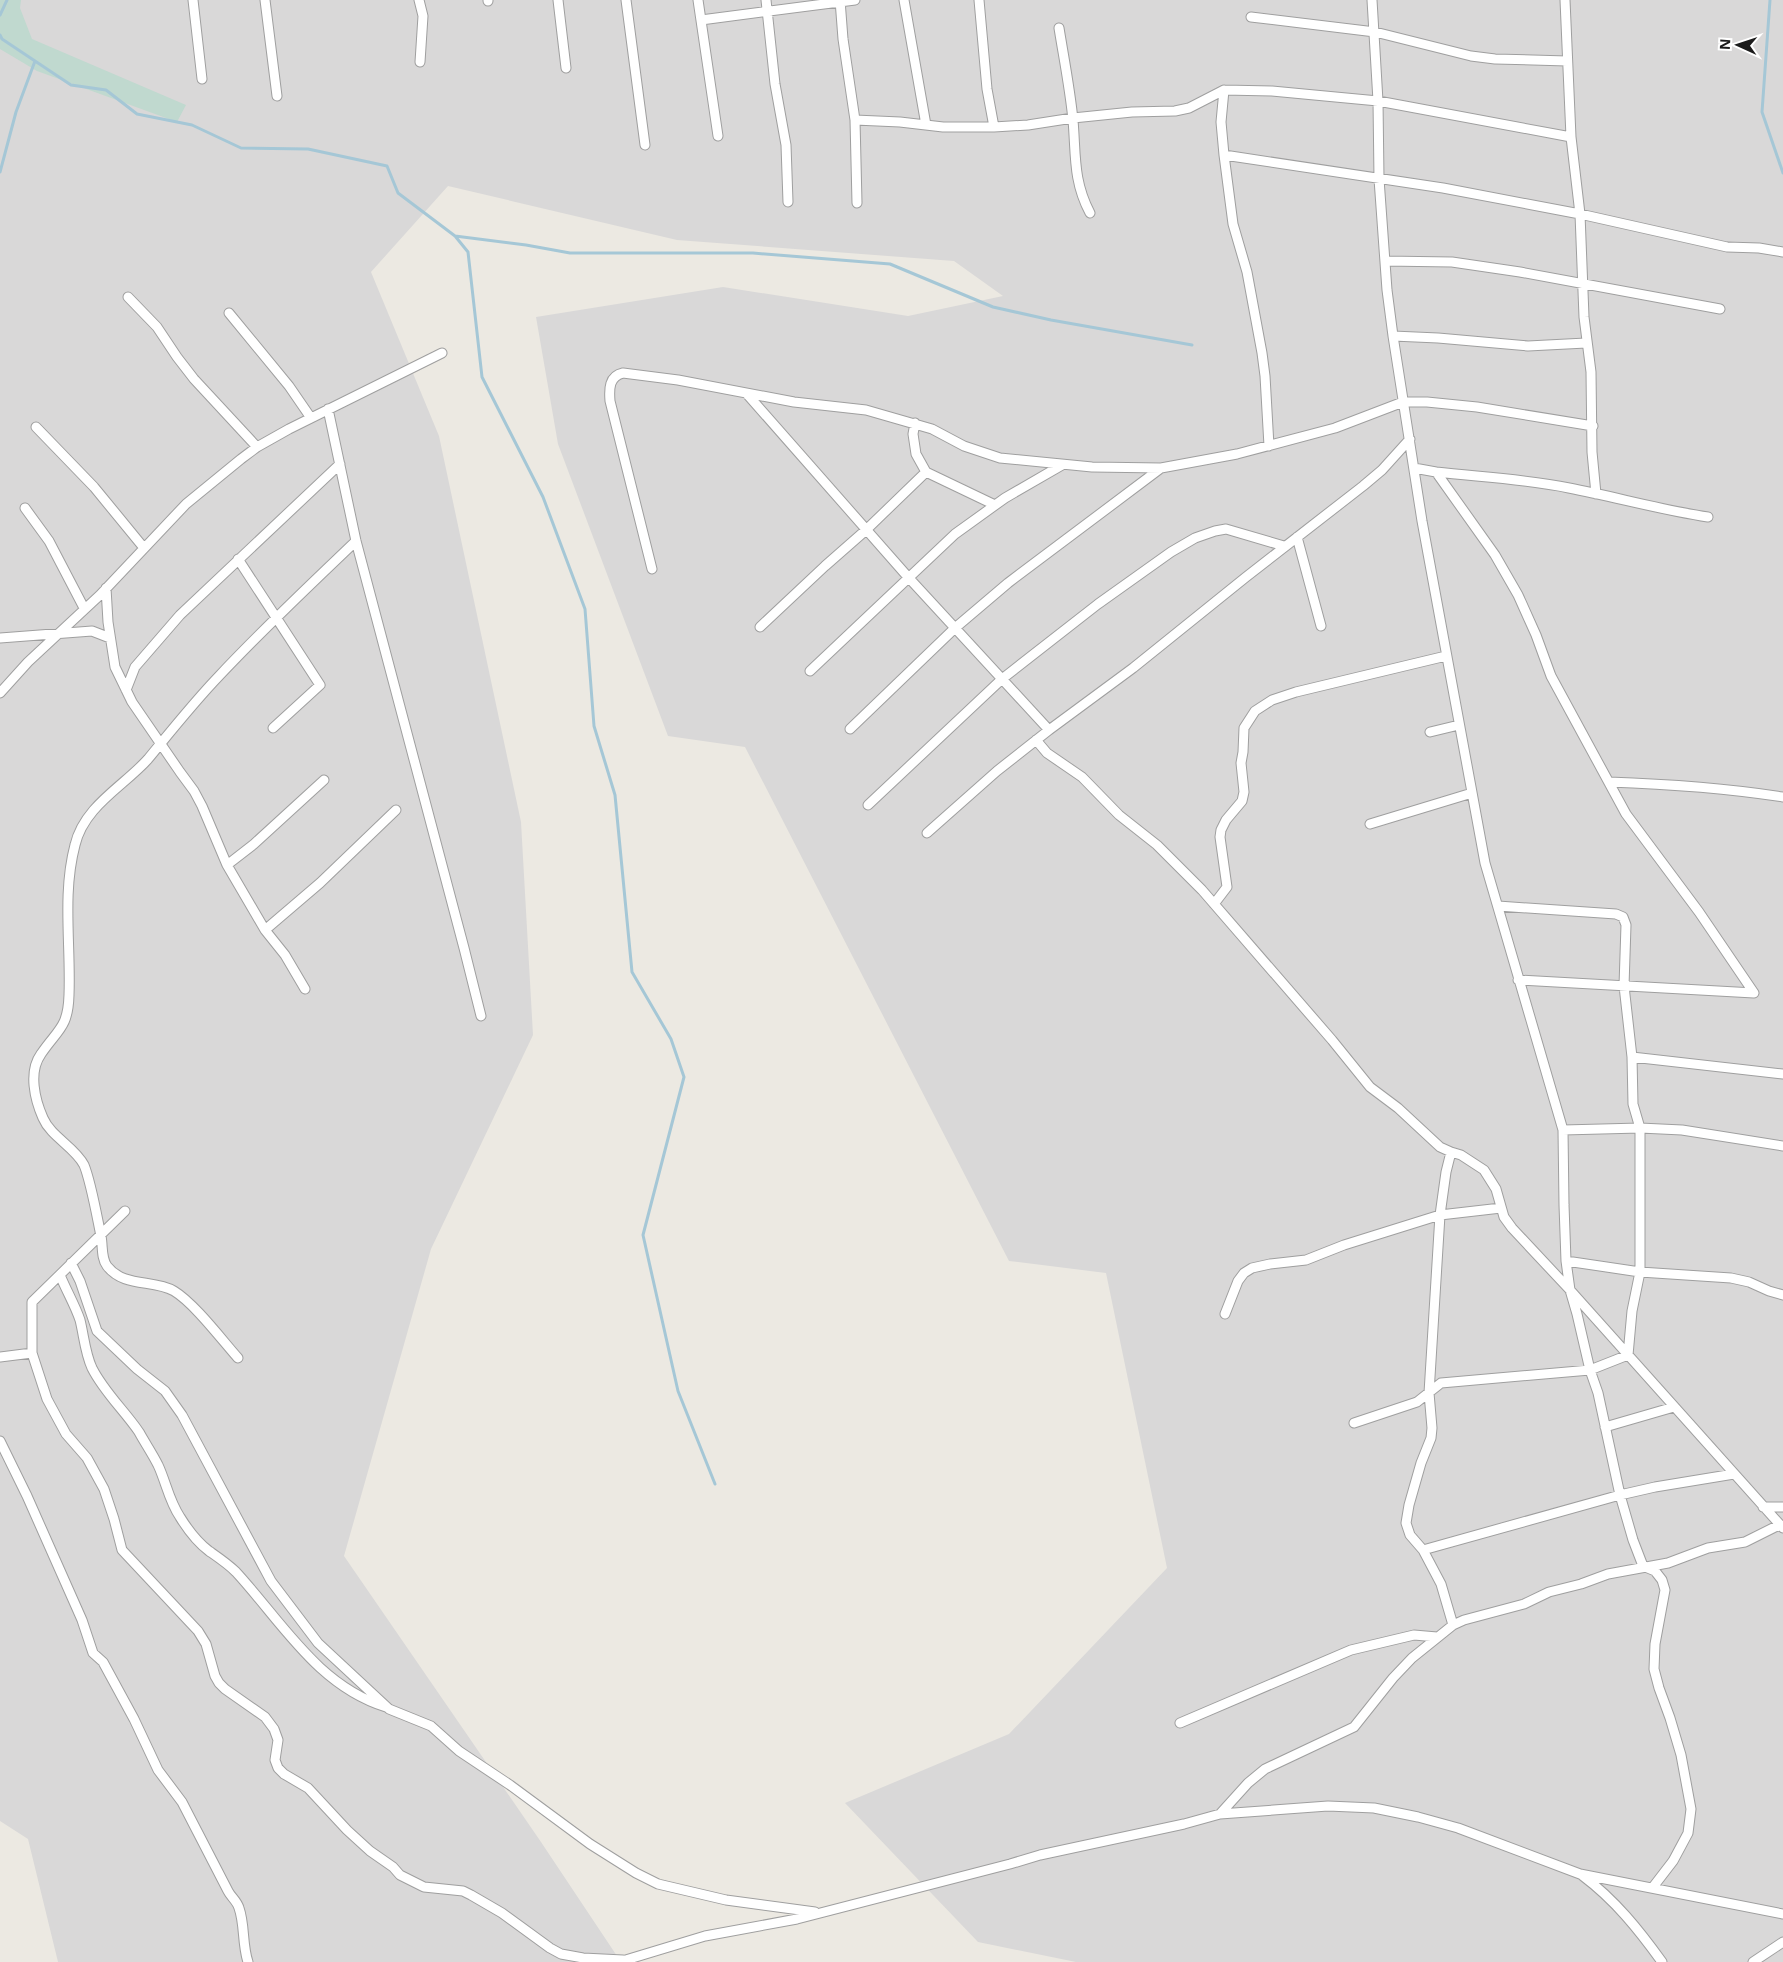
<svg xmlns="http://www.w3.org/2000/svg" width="1783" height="1962" viewBox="0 0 1783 1962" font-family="'Open Sans',sans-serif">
<rect width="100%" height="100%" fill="#ece9e2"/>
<!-- residential -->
<path fill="#d9d8d8" d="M0,0h1783v1962h-707l-98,-20 -133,-139 164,-69 158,-166 -61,-295 -97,-12 -264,-514 -77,-11 -110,-292 -22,-127 187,-30 185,29 95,-20 -49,-35 -277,-21 -229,-54 -77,86 68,164 82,386 12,213 -102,214 -87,307 197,286 80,120h-563l-30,-123 -28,-18z"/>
<!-- wetland -->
<path fill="#c0d9cf" d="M0,0h21l-1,8 12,31 154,66 -9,17 -140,-51 -37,-22z"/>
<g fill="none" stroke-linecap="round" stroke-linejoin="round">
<!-- stream -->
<path stroke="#a5c7d6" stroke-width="3" d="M1770,0l-8,112 21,61
M0,15l7,-15
M0,35l2,4 69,46 35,5 31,24 55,11 49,23 67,1 79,17 11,27 57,43 13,16 14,125 61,120 42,112 9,117 21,69 17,177 39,67 13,38 -41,158 35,156 37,93
M0,172l16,-60 19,-51
M455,236l71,9 44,8h183l137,11 103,43 58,13 141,25"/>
<defs>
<path id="minor" d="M193,0l9,79
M265,0l12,96
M419,0l4,16 -3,46
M488,0v1
M558,0l8,68
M626,0l19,145
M698,0l20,136
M766,0l9,84 11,61 2,57
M840,0l3,39 12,81 2,83
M904,0l22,125
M979,0l8,89 7,38
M1372,0l6,101 1,78 8,111 6,46 29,185 63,342 78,267 1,75 2,56 4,29 7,24 13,56 8,23 22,102 13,45 10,26 12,5 7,9 3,10 -10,54 -1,25 5,19 11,30 11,37 10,54 -3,24 -15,28 -20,26
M1565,0l6,137 9,77 4,103 7,55 1,80 4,42
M1251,17l124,15 96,24 24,3 72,2
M701,20l154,-20
M1059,28c5,31 11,61 14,92 3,35 0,61 17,93
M1224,90l-3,32 3,33 219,33 137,26 147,33 32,1 24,4
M855,120l45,2 43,5h51l34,-2 45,-7 59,-6 43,-1 14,-3 35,-18 48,1 106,10 193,36
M1224,155l9,69 14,48 15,81 3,23 4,70
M1385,261l67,1 68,10 200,37
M128,297l29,30 20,30 17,22 63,68
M229,313l60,73 22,32
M1393,336l45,2 90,8 58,-3
M747,394l161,183 141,153
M328,409l28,132 108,407 17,68
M915,423l-2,11 3,20 10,18 69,33
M36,427l58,60 50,61
M1414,468l22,4 59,83 23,40 18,40 15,41 75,138 73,98 55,81
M1436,472c44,5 90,7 133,16 47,9 92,22 139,29
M25,508l24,33 35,67
M1297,537l24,89
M238,559l82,126 -47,43
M652,569l-42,-168c-1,-12 -1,-25 13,-28l55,7 116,22 72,8 66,19 32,17 36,12 92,9 69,1 76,-14 98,-26 68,-26h24l50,5 116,19
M106,588l2,34 7,45 17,35 48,70 14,19 8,15 25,59 38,65 20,25 20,34
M760,627l65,-61 41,-36 60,-58
M0,638l92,-7 18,7
M810,671l145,-137 50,-36 57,-33
M126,690l9,-23 45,-52 160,-151
M0,693l28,-31 72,-67 86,-91 55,-45 16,-12 32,-18 153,-76
M850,729l105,-101 53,-45 153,-115
M1430,732l29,-7
M1036,740l11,13 35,24 37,38 38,30 45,45 130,150 38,47 28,21 42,39 11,5 10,3 23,15 12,19 8,28 8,11 58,62 213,238
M1609,782c58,2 116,6 174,15
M868,805l134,-126 96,-75 73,-52 24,-14 20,-7 11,-2 58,17
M1370,824l102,-31
M927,833l70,-62 52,-41 84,-62 113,-91 117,-91 19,-16 28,-31
M227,865l27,-21 70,-64
M1214,904l13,-17 -7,-50 1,-7 5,-10 16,-19 2,-9 -3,-29 2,-11 1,-24 11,-17 17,-11 24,-8 150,-36
M265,930l55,-47 76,-73
M1518,980l236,13
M1632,1057l151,17
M1563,1130l77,-2 42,2 101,16
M1451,1152l-5,20 -6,43 -11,178 3,35 -1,10 -10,25 -12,42 -3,18 4,12 13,15 18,34 12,41
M125,1211l-93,91v51l15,46 19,35 21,24 17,31 10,30 8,31 76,81 8,13 9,32 4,7 6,6 40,28 9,12 4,11 -3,20 3,8 6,6 24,14 39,42 23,21 23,16 7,8 24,12 39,4 8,4 31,18 48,35 11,6 22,4 40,2
M1566,1261l74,11 91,6 18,4 20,9 14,4
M71,1263l9,18 17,50 40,38 28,22 17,24 89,166 47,62 71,66 42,17 28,25 51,34 80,59 46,29 22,11 68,16 89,12
M60,1275c6,15 15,30 20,45 4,16 5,33 12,48 12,24 32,42 47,64 6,11 13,21 19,33 8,17 11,36 22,52 8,13 17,25 29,34 10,7 19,13 27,21 46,50 82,114 150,135
M1225,1314l13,-33 6,-8 8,-5 18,-4 36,-4 38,-15 96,-30 61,-7
M0,1357l32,-4
M238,1358c-16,-18 -44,-55 -64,-67 -21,-12 -50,-3 -67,-25 -6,-8 -4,-20 -6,-30 -4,-19 -10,-54 -17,-71 -9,-18 -33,-28 -41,-47 -8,-18 -15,-46 -2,-64 17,-25 27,-26 28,-59 2,-50 -7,-101 6,-150 9,-39 49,-59 73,-86 23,-28 46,-57 71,-83 44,-47 91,-91 137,-135
M1354,1423l63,-21 24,-19 149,-13 38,-15 4,-44 8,-39v-144l-7,-24 -1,-47 -8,-71 2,-61 -3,-8 -7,-3 -118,-8
M1605,1427l69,-20
M0,1441l27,55 55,124 11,33 10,9 31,57 24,51 24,32 46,89c3,6 9,10 11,17 6,17 3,36 9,54
M1763,1507h20
M1423,1550l197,-55 35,-8 79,-13
M1180,1723l171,-73 63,-15 23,2
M1220,1814l108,-8 46,2 44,9 40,11 122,46 203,40
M1583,1876c32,24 56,54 79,86
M619,1962l86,-26 92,-17 213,-55 30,-9 144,-31 36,-10 28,-31 17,-14 89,-42 39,-49 19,-20 41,-33 11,-5 60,-16 25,-12 32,-8 27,-10 60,-11 40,-15 37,-6 34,-17
M1753,1962l30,-20"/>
</defs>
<!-- minor casing -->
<use href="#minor" stroke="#9f9f9f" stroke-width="11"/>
<!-- minor -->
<use href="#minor" stroke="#fff" stroke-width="9"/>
</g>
<!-- north arrow -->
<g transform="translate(1738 45) rotate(273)" stroke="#ffffff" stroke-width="4" paint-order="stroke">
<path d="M0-4L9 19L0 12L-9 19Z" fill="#1b1b1b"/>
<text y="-8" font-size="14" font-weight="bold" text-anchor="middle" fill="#1b1b1b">N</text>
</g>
</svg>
